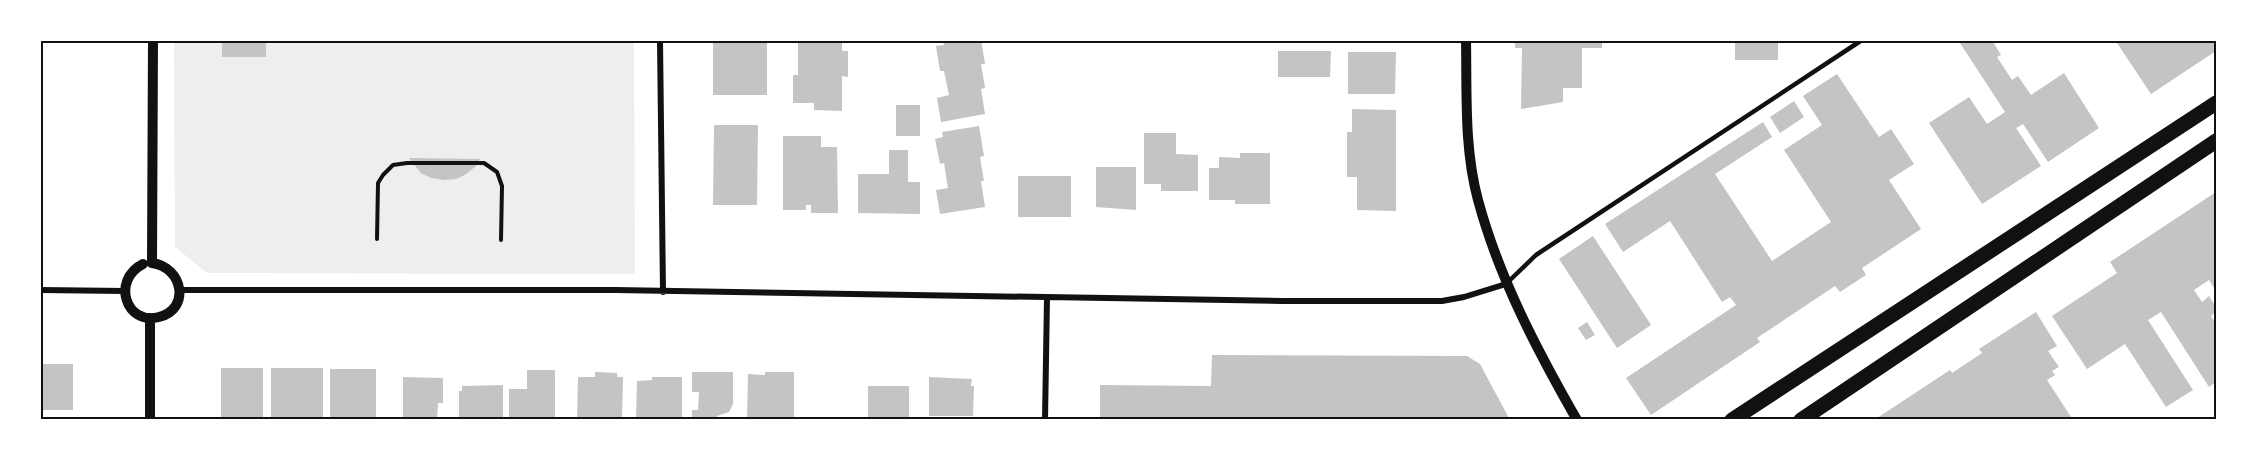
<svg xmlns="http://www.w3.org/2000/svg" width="2257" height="460" viewBox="0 0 2257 460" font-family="Overpass,sans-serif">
<rect width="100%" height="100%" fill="#fff"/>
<!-- green -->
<path fill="#eee" d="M174,41h460l1,233 -428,-1 -32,-26z"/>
<!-- building -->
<path fill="#c4c4c4" d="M222,40h44v17h-44z
M713,40h54v55h-54z
M798,40h44v11h6v26l-6,-1v35l-28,-1v-7h-21v-28h5z
M943,40h38l4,24h-4l4,24 -4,1 4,25 -44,8 -4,-24 12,-3 -5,-24h-4l-4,-25 8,-1z
M1515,40h87v8h-20v40h-19v14l-42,7 1,-61h-7z
M1735,40h43v20h-43z
M1958,40h34l9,15 -4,2 15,23 6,-4 13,19 33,-22 35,55 -51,34 -25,-38 -7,4 25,38 -59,38 -53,-81 40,-26 18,27 18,-12z
M2115,40h101v11l-65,43z
M1278,51h53l-1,26h-52z
M1348,52h48l-1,42h-47z
M1837,74l42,63 12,-8 23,35 -25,16 32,49 -59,39 4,7 -26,17 -5,-6 -78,52 3,4 -109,73 -25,-37 110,-73 -6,-8 -8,5 -52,-81 -47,31 -18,-28 158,-102 9,15 -57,37 57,87 59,-39 -47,-72 38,-25 -19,-29z
M1794,101l10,16 -24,16 -10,-16z
M896,105h24v31h-24z
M1352,109l44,1v101l-39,-1v-33h-10v-45h5z
M714,125h44l-1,80h-44z
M979,126l5,30 -4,1 4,24h-3l4,26 -45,7 -4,-24 12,-2 -4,-25 -4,1 -5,-25 8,-2 -1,-5z
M1144,133h32v21l22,1v36h-37v-7h-17z
M783,136h38v11h16l1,66h-27v-8h-5v5h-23z
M889,150h19v32h12v32l-62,-1v-39h31z
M1240,153h30v51h-35v-4h-26v-32h10v-11l21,1z
M409,158l71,1 -4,7 -11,9 -9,4 -12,1 -13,-2 -10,-5z
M1096,167h40v43l-40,-3z
M1018,176h53v41h-53z
M2216,192v99l-7,-11 -15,10 8,12 7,-6 7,11v5l-5,4 5,8v58l-7,5 -48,-75 -13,8 45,70 -27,17 -41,-63 -38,25 -35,-53 65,-43 -7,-11z
M1593,236l58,89 -34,23 -58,-89z
M2036,312l21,34 -9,5 11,16 -7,4 3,4 -8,5 26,40h-199l76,-50 2,3 30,-20 -3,-4z
M1587,322l8,13 -9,5 -8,-12z
M1212,355l255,1 13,8 30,56h-410v-35l111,1z
M40,364h33v46h-33z
M221,368h42v52h-42z
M271,368h52v52h-52z
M330,369h46v51h-46z
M527,370h28v50h-46v-31h18z
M595,372l22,1v4h6l-1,43h-45l1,-43h17z
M692,372h41v32l-4,8 -12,4v4h-25v-10h6l1,-18h-7z
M765,372h29v48h-47l1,-46 17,1z
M403,377l40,1v25h-5l-1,17h-34z
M652,377h30v43h-46l1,-39 15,-1z
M929,377l43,2 -1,7h3l-1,30h-44z
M503,385v35h-44v-29h3v-5z
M868,386h41v34h-41z"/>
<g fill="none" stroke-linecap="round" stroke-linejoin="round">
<!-- path -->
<path stroke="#111" stroke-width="4" d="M377,239l1,-56 5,-8 10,-10 14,-2h77l13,9 5,14 -1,54"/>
<!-- service -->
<path stroke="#111" stroke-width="4.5" d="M1508,282l28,-27 326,-215"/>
<!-- minor -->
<path stroke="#111" stroke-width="6" d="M660,40l3,252
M40,290l85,1
M180,290h435l667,11h160l22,-4 42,-13
M1045,420l2,-122"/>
<!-- tertiary -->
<path stroke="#111" stroke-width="10" d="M1466,40c1,53 -2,109 12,160 21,78 59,150 99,220
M143,264c-32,16 -17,62 16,53 32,-8 24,-50 -7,-54l1,-223
M150,420v-102"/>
<!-- primary -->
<path stroke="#111" stroke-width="15" d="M1732,420l484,-317
M1801,420l415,-279"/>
</g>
<!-- border -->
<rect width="2257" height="460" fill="none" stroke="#ffffff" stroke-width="84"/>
<rect x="42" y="42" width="2173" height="376" fill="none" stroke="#111" stroke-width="2"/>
</svg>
